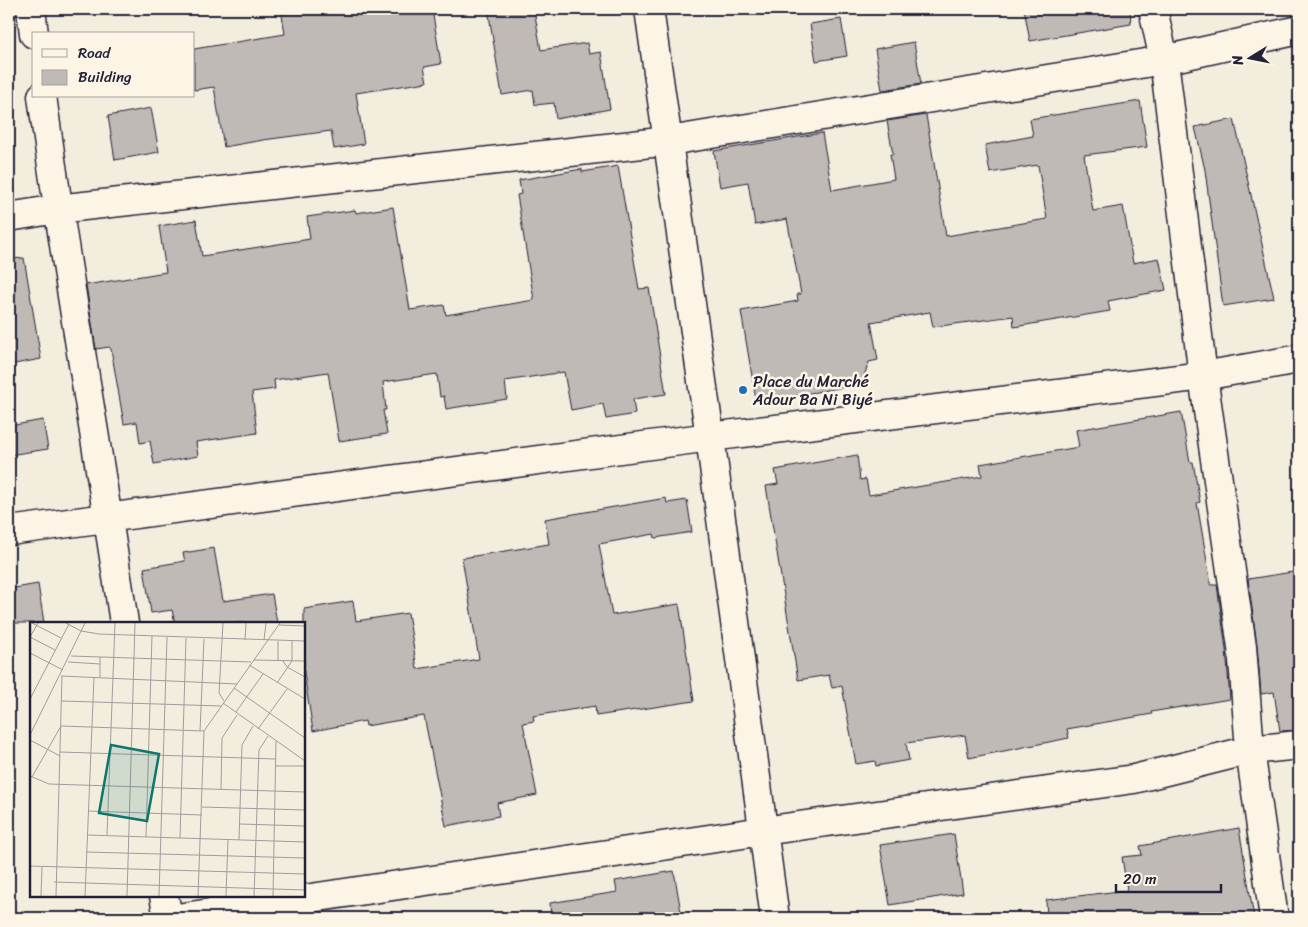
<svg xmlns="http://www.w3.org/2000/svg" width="1308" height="927" viewBox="0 0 1308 927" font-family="Sriracha,sans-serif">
<rect width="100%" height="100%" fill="#f3edde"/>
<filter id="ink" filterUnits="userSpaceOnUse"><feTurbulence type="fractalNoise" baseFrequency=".02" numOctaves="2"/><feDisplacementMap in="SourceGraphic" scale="10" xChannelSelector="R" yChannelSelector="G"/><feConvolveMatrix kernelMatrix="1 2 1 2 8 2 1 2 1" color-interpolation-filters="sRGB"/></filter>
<g filter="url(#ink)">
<!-- building -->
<path fill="#bfbab6" stroke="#22223b" d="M281,9h151l9,55 -17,3 3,15 -71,11 8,51 -30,5 -3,-18 -68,9 -39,7 -10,-60 -20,3v-41l91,-15z
M488,9h46l7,41 46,-7 2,11 12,-2 9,57 -54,10 -2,-16 -19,2 -2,-15 -31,5z
M1024,9h106l1,15 -101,17z
M841,19l6,37 -31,5 -6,-37z
M914,42l7,42 -39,6 -7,-41z
M1140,101l7,46 -63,8 9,56 30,-5 10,57 26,-5 7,32 -58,11 2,10 -96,16 -1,-11 -80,11 -3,-15 -59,10 7,38 -9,2 -8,22 -73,13 -32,3 -15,-89 57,-10 -1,-7h4l-14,-75 -32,6 -7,-43 -28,5 -6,-36 108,-18 10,57 62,-11 -4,-25h3l-6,-33 39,-6 20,121 101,-17 -9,-54 -48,8 -5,-28 48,-9 -3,-17z
M151,108l8,44 -44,8 -7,-44z
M1234,119l40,179 -51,8 -18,-136 -10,-43z
M618,166l21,123 10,-1 17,106 -33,5 2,15 -29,5 -3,-15 -32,6 -7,-38 -59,9 2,18 -61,10 -2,-13 -4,1 -3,-23 -54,8 3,28h-3l4,24 -48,7 -11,-69 -54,8 1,9 -23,3 5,41 -61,9 2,14 -44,8 -4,-23 -10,2 -3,-21 -13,2 -13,-75 -2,-2 -13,2 -10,-64 80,-13 -7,-46 37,-6 6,36 108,-17 -3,-22 48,-7 1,3 37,-6 17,103 34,-5 2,10 88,-15 -17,-105 4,-1 -2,-14 63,-11v3z
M24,258l17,101 -32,6v-106z
M1181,412l9,50h3l7,40 -3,1 14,82h6l9,64 4,50 -79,13 1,2 -85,15 2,9 -100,20 -4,-23 -59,8 3,17 -33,6 -1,-5 -19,3 -14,-78 -10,2 -3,-13 -31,5 -32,-194 12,-2 -3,-14 82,-15 3,25 6,-1 3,16 113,-19 -2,-12 99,-17 -3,-17z
M43,420l5,29 -39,6v-29z
M666,498l1,5 20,-3 5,32 -37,6 -1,-4 -55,10 13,71 67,-11 15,97 -98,15 -1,-10 -62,10 1,5 -11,2 14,72 -40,8 2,13 -53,10 -22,-110 -58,10 -1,-5 -52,10 -9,-58v-64l49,-8 3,20 52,-8 9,56 62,-10 -17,-101 87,-14 -4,-25z
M214,548l9,53 49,-7 5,29h-102l-3,-13 -21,3 -7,-45 41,-7 -2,-8z
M1299,571v159l-19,1 -6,-39 -13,2 -4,-49 -9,-66z
M38,584l6,39h-35v-34z
M1239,828l15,90h-207l-1,-18 81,-10 -5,-33 20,-2 -2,-9z
M954,834l9,59 -73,12 -10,-60z
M674,871l8,47h-131l-1,-15 67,-11 -2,-11z"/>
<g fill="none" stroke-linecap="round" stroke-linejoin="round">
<defs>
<path id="minor" d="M31,9l3,25
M649,9l61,428 65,481
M1153,9l11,51 39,316 39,271 8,103 24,168
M42,96c24,177 56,351 82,527
M9,217l48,-8 612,-68 495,-81 135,-30
M9,531l701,-94 493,-61 96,-17
M164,896l4,22
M177,918l586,-87 371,-52 116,-29 49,-5"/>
</defs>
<!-- minor casing -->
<use href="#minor" stroke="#22223b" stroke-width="31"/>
<!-- minor -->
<use href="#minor" stroke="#fcf5e5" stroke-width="28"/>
</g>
</g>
<!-- markers -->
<circle fill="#1f6fb2" stroke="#fcf5e5" stroke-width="2" cx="743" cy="390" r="5"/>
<g text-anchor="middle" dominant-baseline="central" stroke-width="5" stroke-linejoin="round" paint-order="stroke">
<!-- poi labels -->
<g font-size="16" fill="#22223b" stroke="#fcf5e5" text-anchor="start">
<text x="753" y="381">Place du Marché<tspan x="753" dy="18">Adour Ba Ni Biyé</tspan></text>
</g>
</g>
<!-- overview -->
<g transform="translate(30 622)">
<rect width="275" height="275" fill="#f3edde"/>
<path fill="none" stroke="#9f9c9d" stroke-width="1" d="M2,1l29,15M36,1l15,8 18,3 206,7M193,1l-4,70 5,8M249,3l26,1M0,15l25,13M0,15l8,-14M215,18l1,-17M234,18l2,-17M0,31l33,17M41,34l180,6M224,38l51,1M248,38v-19M253,39l4,6 18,10M38,40l32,2M219,43l56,34M31,54l176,8M70,55v-20M247,61l15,-22v-20M204,66l71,50M0,77l39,-75M32,79l159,5M193,81l82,58M206,90l27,-38M228,107l29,-40M170,109l4,-92M0,113l55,-112M0,118l30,16M30,130l216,7M246,144h29M0,154l19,8 256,8M2,155l29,-51 143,5M191,167l1,-51 15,-23M172,185l103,3M58,189l114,4M210,202l65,2M57,213l218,7M77,213l8,-212M116,215l6,-201M150,216l6,-200M209,218l3,-95 11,-19M56,230l219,6M0,244l275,8M24,260l251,8M11,274l1,-29M26,274l6,-220M55,274l9,-219M97,274l8,-273M129,274l8,-259M168,274l6,-165 76,-108M196,274l2,-57M224,274l5,-146 9,-14M243,274l3,-155"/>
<path fill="#0f766e" fill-opacity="0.15" stroke="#0f766e" stroke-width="2.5" d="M81,123l48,9 -12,67 -48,-8z"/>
<rect width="275" height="275" fill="none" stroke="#22223b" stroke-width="2.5"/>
</g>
<!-- margin -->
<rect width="1308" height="927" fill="none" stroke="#fcf5e5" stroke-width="30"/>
<rect x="15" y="15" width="1278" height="897" fill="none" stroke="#22223b" stroke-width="2" filter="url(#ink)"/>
<!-- legend -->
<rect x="32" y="32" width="162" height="65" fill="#fcf5e5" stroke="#a5a1a1"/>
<rect x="42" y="49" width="25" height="8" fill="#fcf5e5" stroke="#a5a1a1"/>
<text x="78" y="58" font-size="15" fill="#22223b">Road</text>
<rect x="42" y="70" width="25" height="15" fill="#bfbab6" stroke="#a5a1a1"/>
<text x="78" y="82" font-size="15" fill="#22223b">Building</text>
<!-- north arrow -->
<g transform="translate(1250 58) rotate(260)" stroke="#fcf5e5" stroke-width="4" paint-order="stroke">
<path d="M0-4L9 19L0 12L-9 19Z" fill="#22223b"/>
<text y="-8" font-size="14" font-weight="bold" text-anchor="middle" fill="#22223b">N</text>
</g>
<!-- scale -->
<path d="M1116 884v8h105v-8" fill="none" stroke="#22223b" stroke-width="2.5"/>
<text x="1123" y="884" font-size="15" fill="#22223b" stroke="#fcf5e5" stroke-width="4" paint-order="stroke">20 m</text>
</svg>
